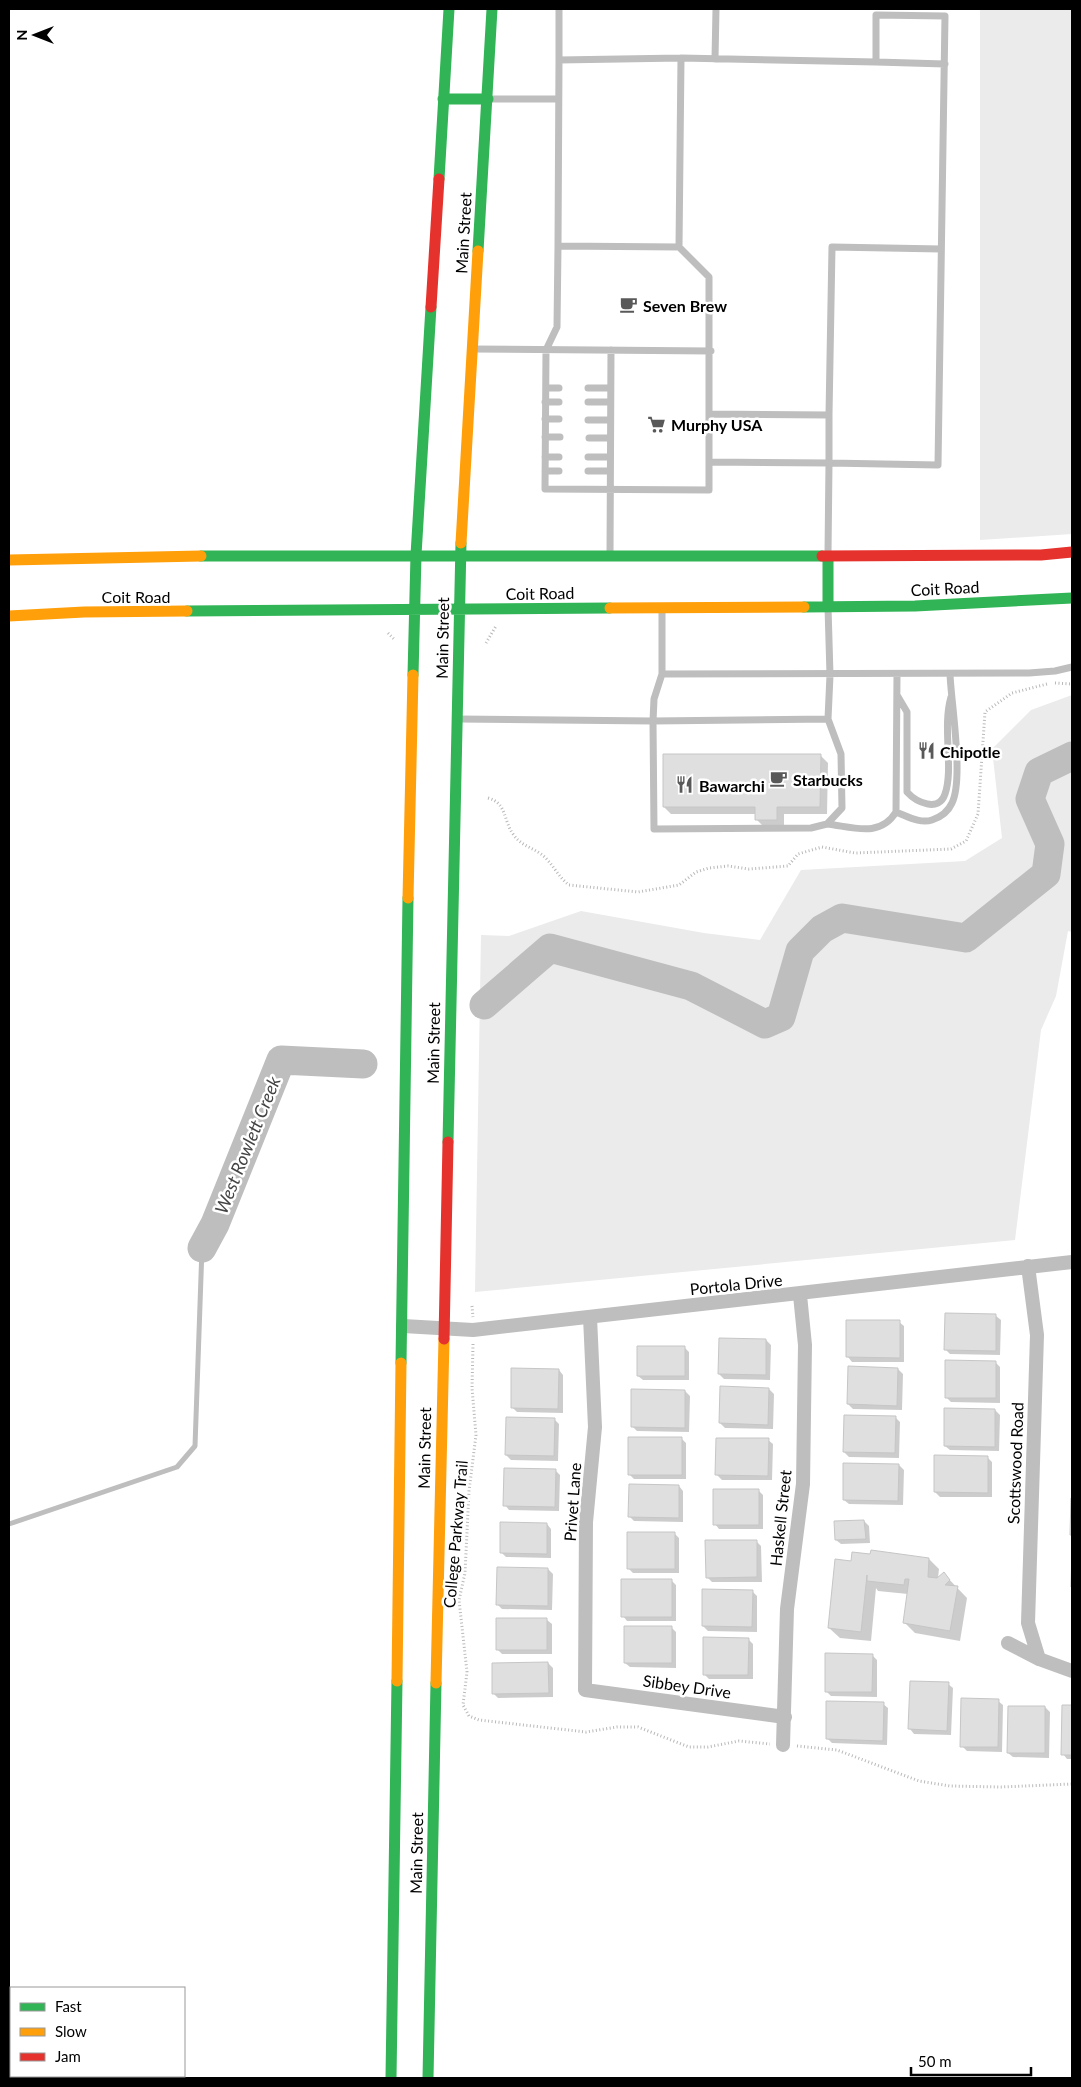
<svg xmlns="http://www.w3.org/2000/svg" width="1081" height="2087" viewBox="0 0 1081 2087" font-family="Lato,sans-serif">
<rect width="100%" height="100%" fill="#fff"/>
<!-- green -->
<path fill="#ebebeb" d="M980,9h92v525l-92,6z
M1072,695v237l-4,-1 -12,65 -15,34 -26,210 -540,52 6,-357 28,1 72,-25 123,22 56,7 41,-70 164,-9 37,-23 -10,-89 39,-39z"/>
<!-- shadow -->
<path fill="#0003" d="M820,755l8,8 -1,51h-43v13h-20l-8,-8v-5h-85l-7,-7z
M996,1316l5,4 -1,35 -50,-1 -5,-5z
M899,1322l5,4v36h-52l-4,-5z
M766,1340l5,5 -1,35 -46,-1 -5,-5z
M684,1347l5,5v28h-46l-5,-4z
M996,1363l4,4v36l-49,-1 -5,-5z
M898,1369l5,5 -1,36 -49,-1 -5,-5z
M559,1370l4,5v38l-46,-1 -5,-5z
M769,1389l5,5 -1,35 -48,-1 -5,-5z
M685,1391l5,5 -1,36 -52,-1 -5,-5z
M995,1410l5,5 -1,36 -49,-1 -5,-4z
M895,1417l5,5 -1,36 -50,-1 -5,-5z
M554,1419l5,5 -1,37 -47,-1 -5,-5z
M681,1438l5,5v36h-52l-5,-5z
M768,1440l5,4 -1,36h-50l-5,-5z
M987,1457l5,5v35h-52l-5,-5z
M899,1465l5,5 -1,35 -54,-1 -5,-4z
M555,1470l5,5 -1,36 -50,-1 -4,-5z
M679,1486l4,5v31l-49,-1 -4,-4z
M758,1490l5,5v34h-44l-4,-5z
M864,1521l5,5 1,17 -29,1 -5,-4z
M547,1524l4,5v29l-45,-1 -5,-5z
M674,1533l5,5v35h-46l-5,-5z
M756,1541l5,5 1,36h-50l-5,-5z
M929,1559l10,10 -1,9 6,-4 23,24 -7,43 -45,-8 -10,-10 3,-29 -30,-3 -2,-3 -5,53 -31,-3 -11,-10 23,-66z
M548,1569l5,5 -1,36 -50,-1 -5,-5z
M671,1580l5,5v36h-49l-4,-5z
M752,1591l5,5v36l-49,-1 -5,-5z
M547,1620l5,4v30h-50l-4,-4z
M671,1627l5,5v36l-46,-1 -5,-4z
M748,1639l5,5v35h-44l-5,-5z
M872,1655l5,5v37l-46,-1 -5,-5z
M548,1663l5,5v29l-55,1 -5,-5z
M948,1684l5,4 -2,47 -37,-1 -4,-5z
M998,1701l5,4 -1,47 -35,-1 -5,-5z
M883,1704l5,4 -1,37 -55,-2 -5,-5z
M1063,1706h9v53h-5l-4,-5z
M1045,1707l5,5 -1,46 -36,-1 -5,-4z"/>
<g fill="none" stroke-linecap="round" stroke-linejoin="round">
<!-- stream -->
<path stroke="#bebebe" stroke-width="5" d="M9,1524l168,-57 18,-21 7,-198"/>
<!-- river -->
<path stroke="#bebebe" stroke-width="29" d="M484,1005l66,-57 141,38 74,38 16,-7 19,-66 22,-22 20,-11 124,20 80,-64 4,-30 -20,-45 9,-27 33,-16
M202,1248l13,-24 66,-164 82,4"/>
</g>
<!-- building -->
<path fill="#dfdfdf" stroke="#c6c6c6" d="M663,754h158l-1,53h-43v13h-22v-13h-92z
M945,1313l51,1v37l-52,-1z
M846,1320h54v38l-54,-1z
M719,1338l47,1v36l-48,-1z
M637,1346h48v30h-48z
M945,1360l51,1v37h-51z
M848,1366l50,2 -1,38 -50,-2z
M511,1368l48,1 -1,40 -47,-1z
M720,1386l49,2 -1,37 -49,-2z
M631,1389l54,1v38l-54,-1z
M944,1408l51,1v38l-51,-1z
M844,1415l52,1 -1,37 -52,-1z
M506,1417l49,1 -1,38 -49,-1z
M628,1437h54v38h-54z
M716,1438h53l-1,38 -53,-1z
M934,1455l54,1v37l-54,-1z
M843,1463l56,1 -1,37 -55,-1z
M504,1468l52,1 -1,38 -52,-1z
M629,1484l50,1v33l-51,-1z
M713,1489h46v36h-46z
M1071,1498h1v37h-2z
M864,1520l2,19 -31,1 -1,-19z
M500,1522l47,1v31l-47,-1z
M627,1532h48v37h-48z
M705,1540h52v37l-51,1z
M1072,1549v38h-1z
M871,1550l58,8 -1,19 9,1 7,-6 6,8 -5,5 13,1 -8,45 -47,-8 6,-44h-4l-1,6 -37,-4v-6l-6,57 -33,-4 7,-69 16,2 1,-9 18,2z
M497,1567l51,1v38l-52,-1z
M621,1579h51v38h-51z
M702,1589l51,1 -1,37 -50,-1z
M496,1618h51v32h-51z
M624,1626h48v37h-48z
M703,1637l46,1 -1,37h-45z
M825,1653l48,1 -1,38h-47z
M548,1662l1,31 -57,1v-31z
M910,1681l39,1 -2,49 -39,-2z
M961,1698l38,1 -1,48h-38z
M826,1701l58,1 -1,39 -57,-2z
M1062,1705h10v50h-11z
M1008,1706h37v47h-38z"/>
<g fill="none" stroke-linecap="round" stroke-linejoin="round">
<!-- path -->
<path stroke="#b9b9b9" stroke-width="3" stroke-dasharray="1 2.5" stroke-linecap="butt" d="M388,633l7,7
M486,643l10,-17
M1055,683l17,1
M488,798c19,5 15,22 25,36 7,11 18,13 28,20 11,8 17,23 28,31l69,7 41,-7 17,-13 13,-4 19,-2 21,3 39,-3 10,-12 24,-7 33,6 96,-4 15,-8 12,-27 7,-102 27,-19 35,-9
M472,1306l1,11
M473,1344l-1,44 4,47 -7,56 -4,82 -6,27 8,72 -4,33 6,11 10,4 107,12 31,-5h21l51,20h19l31,-6 31,3
M797,1746l40,4 82,31 31,5 51,1 71,-3"/>
<!-- lane -->
<path stroke="#bebebe" stroke-width="7" d="M681,58l195,4v-47l69,1 -7,449 -109,-2v-48l-119,-1
M715,59l1,-50
M559,60v-51
M876,62l69,2
M488,99h70
M558,246l121,1 30,30v213l-164,-1 1,-139 11,-23z
M558,246l1,-186 122,-2 -2,189
M473,349l238,2
M546,388h13
M588,388h22
M545,402h14
M588,402h22
M829,415l3,-168 109,2
M545,419h14
M588,420h22
M545,437h15
M589,438h21
M545,457h14
M588,457h22
M710,462l119,1 -1,91
M545,471h14
M588,471h22
M610,555l1,-205
M662,674l367,-1 26,-2 17,-4
M897,695l10,17v80c9,10 32,21 38,2 9,-26 -3,-66 6,-97
M458,719l195,2 175,-2 13,35 1,54 -15,16 -16,4 -157,1 -1,-108 1,-22 8,-25v-65
M828,719l2,-44 -2,-68
M896,812c11,4 24,12 36,8 9,-3 16,-8 20,-17 12,-24 -1,-101 -2,-129
M827,824c26,3 53,14 69,-12l1,-138"/>
<!-- street -->
<path stroke="#bebebe" stroke-width="14" d="M1028,1266l9,69 -9,288 11,36
M590,1317l5,110 -9,95 -1,168 200,27
M403,1326l70,4 599,-68
M1008,1643l31,16 33,12
M783,1745l4,-136 16,-125 2,-139 -5,-50"/>
<!-- fast -->
<path stroke="#30b455" stroke-width="11" d="M443,99h45
M439,179l10,-170
M478,251l14,-242
M201,556h621
M828,557v50
M804,607l111,-1 157,-8
M187,611l423,-3
M413,675l3,-120 15,-248
M448,1142l13,-599
M401,1363l7,-465
M391,2078l6,-397
M428,2078l8,-395"/>
<!-- slow -->
<path stroke="#ff9f0a" stroke-width="11" d="M461,543l17,-292
M9,560l192,-4
M610,608l194,-1
M9,616l75,-4 103,-1
M408,898l5,-223
M397,1681l4,-318
M436,1683l8,-344"/>
<!-- jam -->
<path stroke="#e5322d" stroke-width="11" d="M431,307l8,-128
M822,556l219,-1 31,-3
M444,1339l4,-197"/>
</g>
<!-- icons -->
<defs>
<symbol id="cafe-bare" viewBox="-9 -9 18 18"><path d="M-5.5-4.5H6V0H3Q3 3.5 0 3.5H-2.5Q-5.5 3.5-5.5 0ZM3-3.2v2h1.7v-2ZM-6 4.5H4V6H-6Z" fill="#595959" stroke="#fff" stroke-width="2.5" paint-order="stroke"/></symbol>
<symbol id="supermarket-bare" viewBox="-9 -9 18 18"><path d="M-6-5.5h2.5l.6 2H6L4.5 2H-2.5L-4.4-4H-6ZM-1.5 3.2a1.3 1.3 0 1 0 .1 0ZM3 3.2a1.3 1.3 0 1 0 .1 0Z" fill="#595959" stroke="#fff" stroke-width="2.5" paint-order="stroke"/></symbol>
<symbol id="restaurant-bare" viewBox="-9 -9 18 18"><path d="M-5-6h1v4h1v-4h1v4h1v-4h1v5L-1.5 .5V6h-2V.5L-5-1ZM5-6V6H3V1.5H1.5Q1.5-4 5-6Z" fill="#595959" stroke="#fff" stroke-width="2.5" paint-order="stroke"/></symbol>
</defs>
<g fill-rule="evenodd">
<use href="#cafe-bare" x="616" y="292" width="25" height="25"/>
<use href="#supermarket-bare" x="644" y="412" width="25" height="25"/>
<use href="#restaurant-bare" x="914" y="738" width="25" height="25"/>
<use href="#cafe-bare" x="766" y="766" width="25" height="25"/>
<use href="#restaurant-bare" x="672" y="772" width="25" height="25"/>
</g>
<g text-anchor="middle" dominant-baseline="central" stroke-width="5" stroke-linejoin="round" paint-order="stroke">
<!-- street labels -->
<g font-size="16" fill="#000" stroke="#fff">
<text transform="translate(463 233) rotate(-87)">Main Street</text>
<text transform="translate(945 588) rotate(-3)">Coit Road</text>
<text transform="translate(540 593) rotate(-1)">Coit Road</text>
<text x="136" y="596">Coit Road</text>
<text transform="translate(442 638) rotate(-89)">Main Street</text>
<text transform="translate(433 1043) rotate(-89)">Main Street</text>
<text transform="translate(736 1284) rotate(-6)">Portola Drive</text>
<text transform="translate(424 1448) rotate(-89)">Main Street</text>
<text transform="translate(1015 1463) rotate(-88)">Scottswood Road</text>
<text transform="translate(572 1502) rotate(-86)">Privet Lane</text>
<text transform="translate(780 1518) rotate(-84)">Haskell Street</text>
<text transform="translate(455 1534) rotate(-85)">College Parkway Trail</text>
<text transform="translate(687 1686) rotate(8)">Sibbey Drive</text>
<text transform="translate(416 1853) rotate(-89)">Main Street</text>
</g>
<!-- poi labels -->
<g font-size="16" font-weight="bold" fill="#000" stroke="#fff" text-anchor="start">
<text x="643" y="305">Seven Brew</text>
<text x="671" y="424">Murphy USA</text>
<text x="940" y="751">Chipotle</text>
<text x="793" y="779">Starbucks</text>
<text x="699" y="785">Bawarchi</text>
</g>
<!-- water labels -->
<g font-size="18" font-style="italic" fill="#434343" stroke="#fff">
<text transform="translate(247 1145) rotate(-68)">West Rowlett Creek</text>
</g>
</g>
<!-- border -->
<rect width="1081" height="2087" fill="none" stroke="#000000" stroke-width="20"/>
<!-- legend -->
<rect x="10" y="1987" width="175" height="90" fill="#ffffff" stroke="#999999"/>
<rect x="20" y="2003" width="25" height="8" fill="#30b455" stroke="#999999"/>
<text x="55" y="2012" font-size="15" fill="#000000">Fast</text>
<rect x="20" y="2028" width="25" height="8" fill="#ff9f0a" stroke="#999999"/>
<text x="55" y="2037" font-size="15" fill="#000000">Slow</text>
<rect x="20" y="2053" width="25" height="8" fill="#e5322d" stroke="#999999"/>
<text x="55" y="2062" font-size="15" fill="#000000">Jam</text>
<!-- north arrow -->
<g transform="translate(35 35) rotate(270)" stroke="#ffffff" stroke-width="4" paint-order="stroke">
<path d="M0-4L9 19L0 12L-9 19Z" fill="#000000"/>
<text y="-8" font-size="14" font-weight="bold" text-anchor="middle" fill="#000000">N</text>
</g>
<!-- scale -->
<path d="M911 2067v8h120v-8" fill="none" stroke="#000000" stroke-width="2.5"/>
<text x="918" y="2067" font-size="15" fill="#000000" stroke="#ffffff" stroke-width="4" paint-order="stroke">50 m</text>
</svg>
